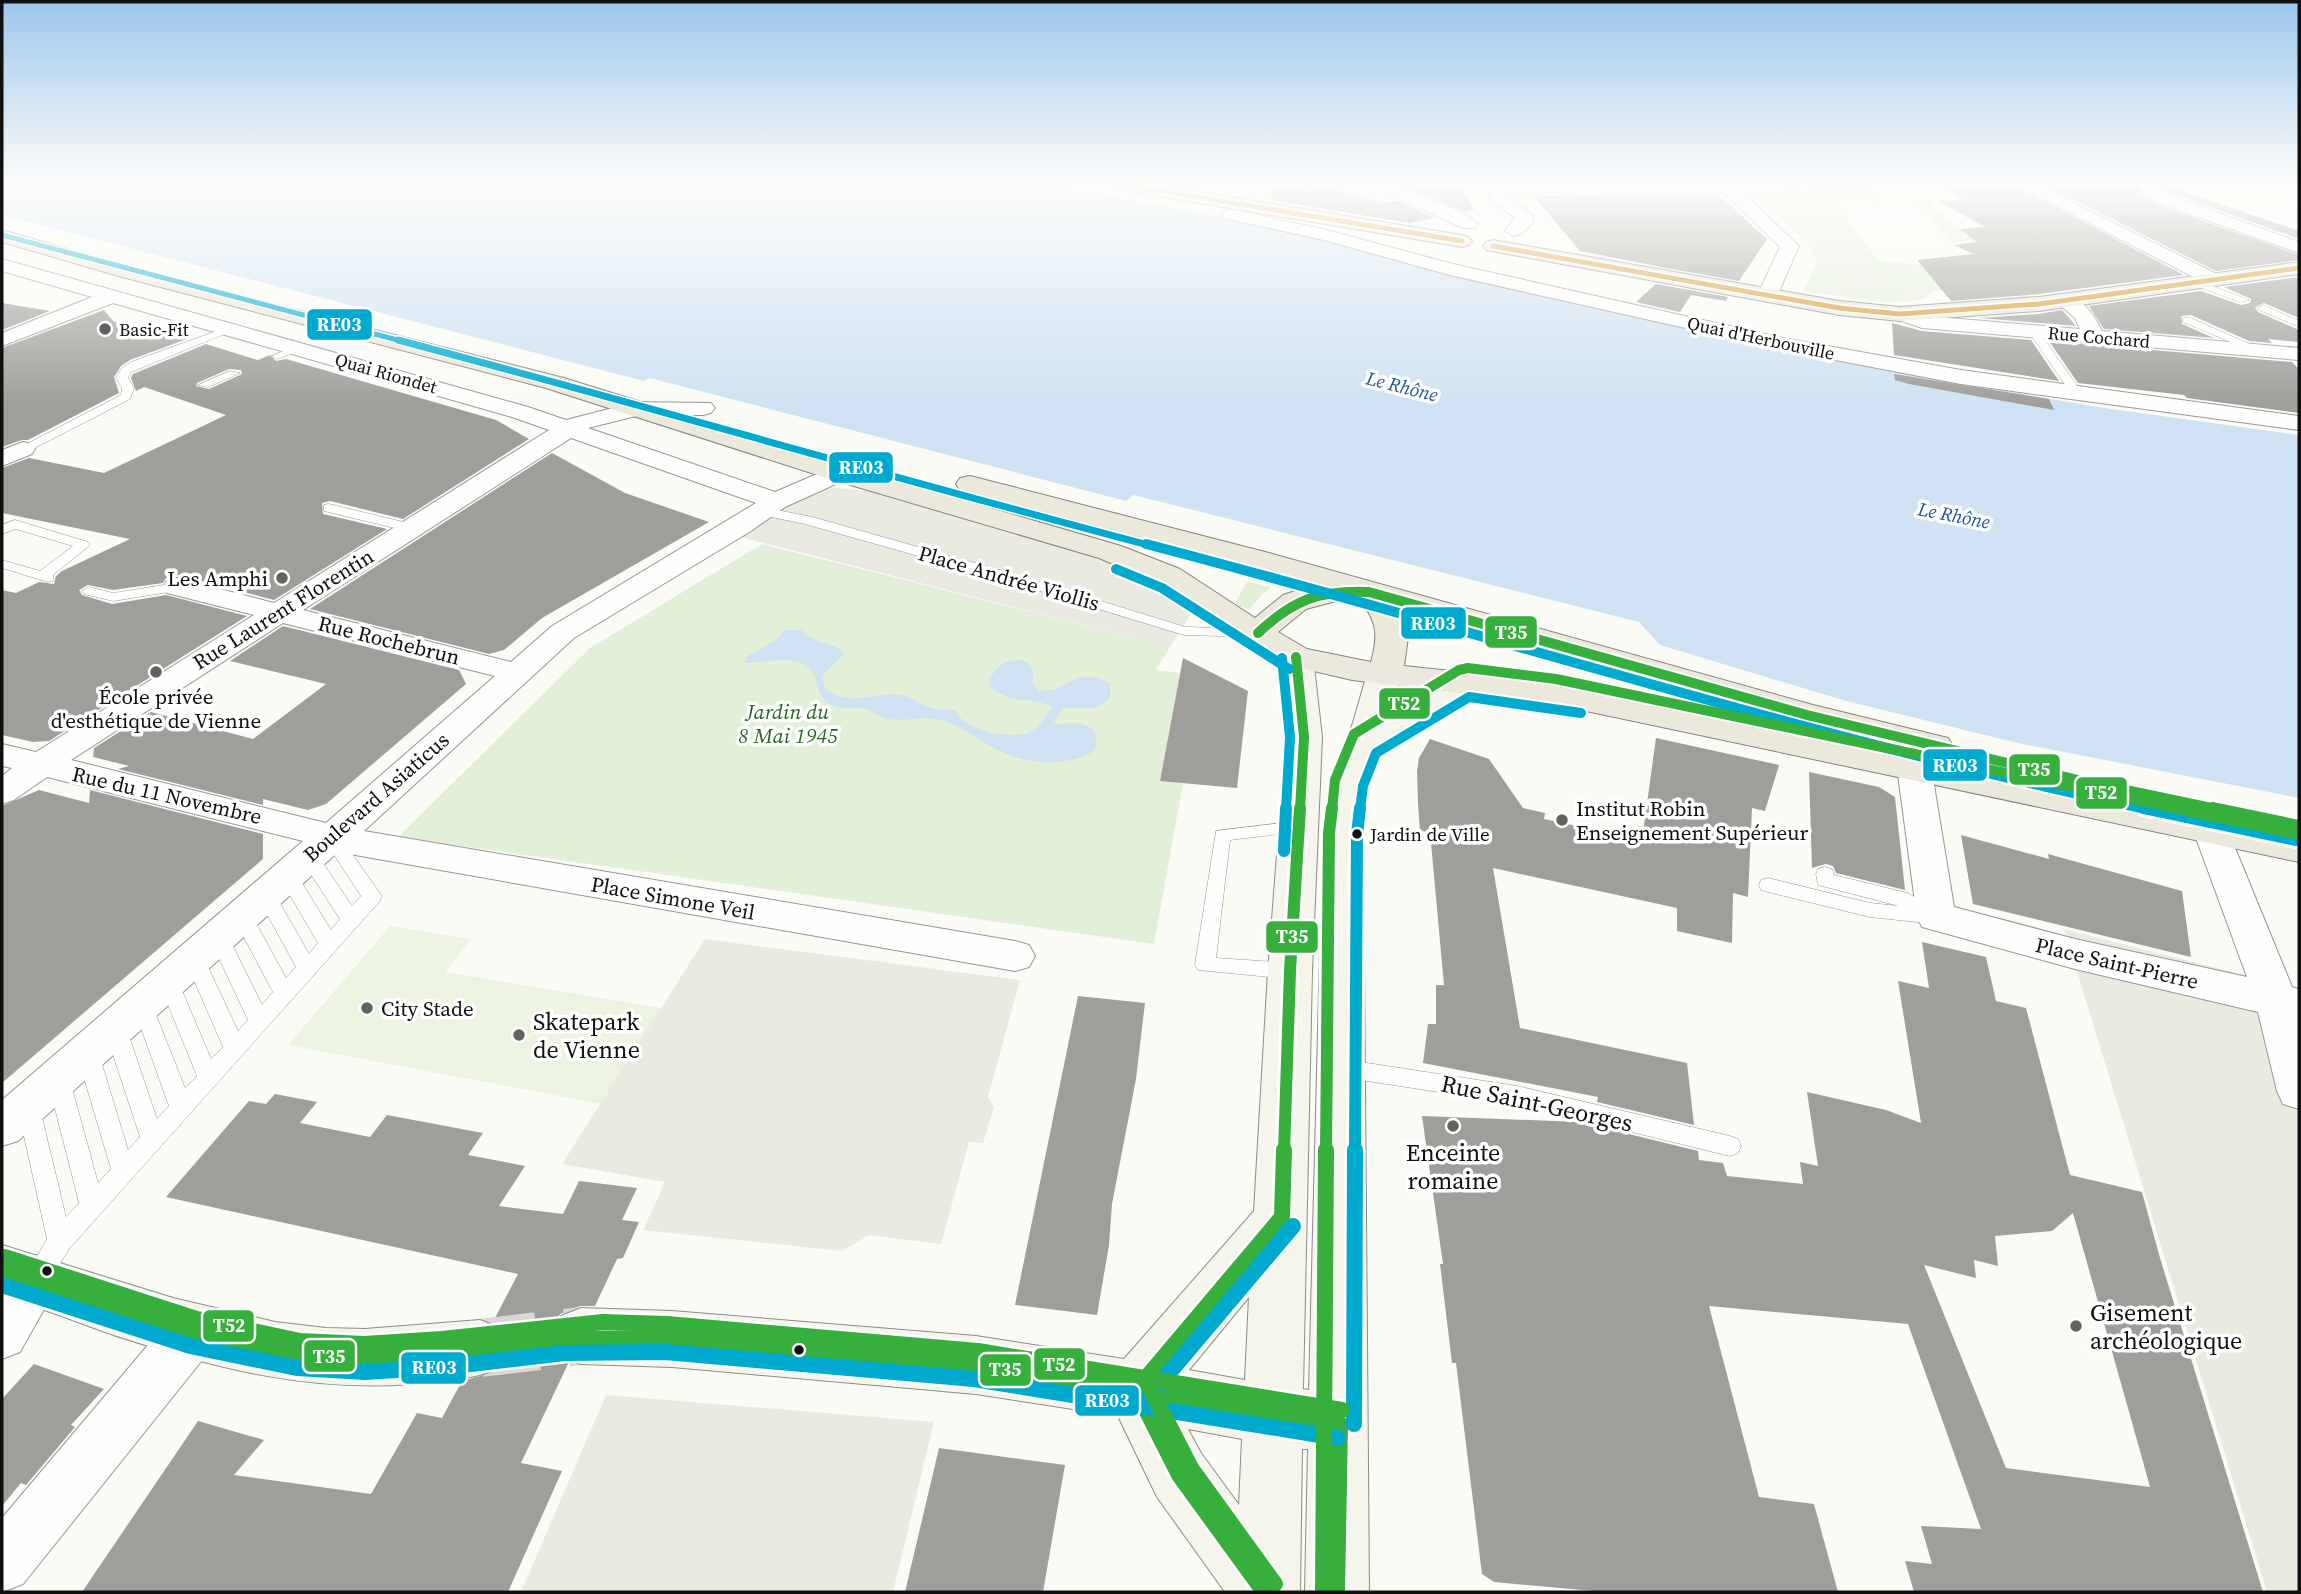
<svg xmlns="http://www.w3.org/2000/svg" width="2301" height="1594" viewBox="0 0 2301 1594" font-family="'Source Serif 4',serif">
<rect width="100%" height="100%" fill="#fbfbf6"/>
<!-- green -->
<path fill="#e2f0d7" d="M1796,183h72l17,19 -54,-2 48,61c52,3 101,14 148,36l-92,-7 -14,10 -37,2 -80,-11 14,-33 -6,-1v-7l-6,-9 -52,-45z
M1917,199l12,1 5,8 40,32 -23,2 -36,-39z
M762,544l408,103 -14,23 24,3 -20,107 23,3 -29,161 -756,-107 192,-189z
M1247,581l23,6 -21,22 -15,-4z"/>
<!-- pitch -->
<path fill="#ecf4e1" d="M390,926l81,13 -26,33 217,36 -60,96 -314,-59z"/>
<!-- plaza -->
<path fill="#ebeae1" d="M1799,183h22l1,2 -11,1v4l25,32 6,1 -3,3 4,5 -4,10 43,39 43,11 6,-4 4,3 -10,8 -104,-27 5,-6 -10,-2 2,-5 38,6 -28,-25 6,-10 -15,-20 -7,3 -7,-2 10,-5z
M836,488l31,3 237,68 49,20 39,33 -22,35 -429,-110 52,-36 25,-11z
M2064,929l235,60v603h-32z
M705,939l315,41 -32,117 6,10 -11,36 -14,-1 -28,102 -72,-9 -27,16 -199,-21 22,-48 -103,-18z
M606,1395l328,27 -41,170h-372z"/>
<!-- water -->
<path fill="#cee2f3" d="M2,183h1041l224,43 697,158 140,24 195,27v363l-281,-55 -172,-42 -186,-56 -21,-23 -505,-127 -8,6 -476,-123 -6,3 -642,-166z
M784,630h17c12,15 32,10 43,24l-22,22 3,12c22,20 47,4 74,7 14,1 23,12 35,14 7,1 14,-1 22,2 7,20 57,29 75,21 10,-5 15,-17 22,-25 -23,-11 -46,-2 -64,-22 3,-30 53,-36 43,-2l7,8c33,1 32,-26 71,-8v15l-15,10h-32l-9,13 4,4c13,-3 23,-3 35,4l4,12 -3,10c-30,18 -72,13 -102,-4 -17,-10 -32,-22 -51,-27 -18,-5 -36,2 -53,-1 -9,-2 -16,-9 -24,-11 -13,-2 -24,3 -36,-5 -8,-5 -10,-15 -12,-23 -7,-30 -50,-17 -71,-17l1,-6 30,-17z"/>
<!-- building -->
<path fill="#9f9e9b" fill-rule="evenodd" d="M1272,183h36l-3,7 4,2 17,-6 52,17 20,-2 37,17 -26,5 -138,-23z
M1397,183h62l15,27 -8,2z
M1939,183h70l175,92 -145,19 -88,7 -34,-41 56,-6 -19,-9 23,-3 -17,-13 25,-2 -47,-26 26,-1z
M2040,183h98l6,17 155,55v5l-83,11z
M2159,183l140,48v8l-139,-50z
M1643,194l76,1 48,44 -28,42 -68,-12 -91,-18 -46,-55z
M2299,277v41l-35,-15 -9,4 3,5 41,18v12l-31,-3 4,4 -23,-2 -58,-26 -10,1 1,8 32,14 -110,-9 -15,-23 112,-15 40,14 9,-2 1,-4 -27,-12z
M1656,284l72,13 -2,4 -35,-6 -11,17 -44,-10z
M2,303l48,8 -48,19z
M104,310l10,12 29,4 44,13 -57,21 -9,6 -7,11 5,16 -91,47h-6l-20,7v-99z
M2062,310l14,16 -97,-8 60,-4z
M1892,323l30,8 109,9 28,41 -165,-26z
M2049,341l243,21 7,7v44l-112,-15 -3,-3 -106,-12z
M206,344l52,16 12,-5 6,6 10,-2 210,61 33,19 -126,80 -73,-18 -8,2 1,11 64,15 -113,71 -96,-25 -12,3 -3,5 -50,7 -25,-5 -9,5 3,5 30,9 54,-9 81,21 -198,125 -16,1 -31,-7v-145l14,3 23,-11 15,2 2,-8 6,-5 68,-32 -128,-26v-45l27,-10 75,15 122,-58 -82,-28 -8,4 -5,-13 2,-4zM229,369l12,1 1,4 -33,15 -13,-3 1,-3z
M1894,374l155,25 5,11 -145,-26 -14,-4z
M552,453l73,40 84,29 -167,96 -38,32 -15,4 -179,-45z
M283,626l176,44 7,14 -140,120 -18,6 -45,-11v6l-145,-36 11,-3 -36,-9 1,-9 57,-36 102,27 73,-55 -96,-23z
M1183,658l65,33 -11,97 -77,-7z
M1656,738l123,27 -14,46 -13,-3 -4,89 -15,-4 -1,50 -55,-12v-23l-184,-40 27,160 167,35 7,62 -97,-23 1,-5 -175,-34 5,-39h8v-39h8l-14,-153 -10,-1 -2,-27 -1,-33 2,-13 11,-19 59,20 34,49 22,5 -1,6 98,21z
M1809,772l70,15 16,10 10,93 -69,-17 -3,-7 -7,-2 -14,4z
M39,790l50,13 1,-13 173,44v25l-261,224v-277z
M1961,835l88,24 -1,-5 134,37 9,66 -218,-53z
M1922,942l64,15 10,44 30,7 44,167 72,17 18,66 103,334h-349l-9,-31 27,3 -11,-38 60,3 -73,-205 -199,-18 50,191 55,7 24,88h-233l-111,-10 -12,-8 -26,-211h-4l-12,-99h3l-21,-148 158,6 118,29 1,9 24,3 4,13 76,8 -3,-22 18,4 -11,-74 79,18 35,13 -23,-142 31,7zM2073,1213l69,245 8,29 -144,-19 -82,-203 52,13 -2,-18 24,6 -3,-30 57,-5z
M1078,996l67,7 -9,76 -24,125 -3,41 -12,70 -82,-10z
M275,1094l42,8 -17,21 70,14 17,-22 96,18 -15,22 57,11 -26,40 64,8 16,-33 58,7 -15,32 17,2 -16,36 -6,1 -22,47h-15l-20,8 -9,21 8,22 10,5 -48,101 41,8 -54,121h-426l116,-171 66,19 -30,35 137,19 46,-81 25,5 20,-37 39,-11 9,-21 -8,-22 -9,-5 25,-48 -352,-77 83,-96 17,3z
M34,1364l70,25 -33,36 4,2 -49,58 -5,-2 -19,23v-107z
M939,1448l126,17 -22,127h-138z"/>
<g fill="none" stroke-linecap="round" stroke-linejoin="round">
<!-- secondary-tunnel -->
<path stroke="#d8d8d4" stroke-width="58" stroke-dasharray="58 29" stroke-linecap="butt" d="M480,1348l101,-12"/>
<defs>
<path id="lane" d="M1314,183h11l-17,7v-4z
M1326,183c19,0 34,9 52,12 11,2 24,-4 34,1l-33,5z
M2191,280h6l52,20 -9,2 -49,-18z
M2263,305l36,16v6l-40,-17 -1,-2z
M2183,318h8l72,32 -9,2 -71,-30z
M228,327l9,2 -106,43 -3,6 6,10 -4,11 -103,53 -10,-3 104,-54 1,-7 -6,-10 6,-10 9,-6z
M2030,330h8l44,63 -2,2h-8l-43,-63z
M297,345l4,1v4l-24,9 -5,-3z
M230,371l10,2 -32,14 -10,-2z
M329,504l87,21 2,3 -7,4 -87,-21v-6z
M762,507l50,10 198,56 175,54 73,2 7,4 -7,4 -74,-2 -184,-56 -195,-55 -48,-10 -2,-3z
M15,520l73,22 2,3 -37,30v6l-5,1 -46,-14v-8l38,11 33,-25 -57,-17 -14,5v-9z
M177,583l5,1v6l-69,11 -29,-7 -2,-3 7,-4 24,6z
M1298,821l6,2 3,4 -3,4 -74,9 -14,118 74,5 7,3 3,5 -3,5 -7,3 -92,-9 -3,-5 21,-134z
M332,832l6,2 41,58 3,5 -3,5 -310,347 -24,38 -9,4 -9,-4 -3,-8 23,-40 -30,-134 3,-7 8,-2 8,2 3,7 27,112 13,-14 -32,-126 3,-6 8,-3 8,3 3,6 29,106 13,-14 -35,-118 3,-6 8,-3 8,3 3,6 30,99 12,-13 -36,-110 4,-6 7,-2 7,2 4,6 31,92 12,-13 -37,-103 3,-6 7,-2 7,2 36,91 12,-12 -39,-96 3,-6 7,-2 7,2 36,85 12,-12 -39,-90 3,-5 7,-3 7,3 37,79 10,-11 -40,-85 3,-5 7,-2 7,2 37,75 11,-13 -41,-77 3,-5h14l37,68 10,-11 -40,-73 2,-5h14l37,65 9,-11 -40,-68 2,-5h14l37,60 9,-11 -41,-63 2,-5h14l37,55 9,-10 -38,-58 3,-4z
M1825,867l7,2 2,6 73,18 36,19 3,5 -3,5 -7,2 -66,-7 -102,-25 -7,-2 -2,-5 2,-5 7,-2 102,25 29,3 -81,-21 -2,-11 2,-5z
M1341,1059l176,27 213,50 8,3 3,7 -3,7 -8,3 -213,-52 -176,-27 -8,-3 -3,-6 3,-6z"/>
<path id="street" d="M1366,183h23l73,29 16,12 -3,4h-12z
M1771,183l-2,3 -28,5 58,55 -22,50 -3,4h-14l-3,-4 23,-49 -56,-54 -115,-3 -103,4 27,22c0,10 -10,18 -19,20l-9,-5 10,-13 -27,-21 6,-11 6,-2z
M2012,183h21l186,92 3,4 -3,4h-14z
M2140,183h16l2,8 141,51v11l-154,-55z
M1230,209l97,21 126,34 330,74 178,32 338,46v14l-338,-46 -178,-34 -333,-75 -126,-35 -100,-22 -3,-4z
M2,259l526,148 38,13 70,-18 75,1 4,5 -4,5 -8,2 -67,1 -48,12 187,64 56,-24 9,-3 9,3 4,5 -4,5 -64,29 -34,24 -177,107 -210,193 651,110 14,4 6,11 -6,11 -14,4 -677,-119 -320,289 -16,5v-46l301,-259 -256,-64 -33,23 -12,4v-28l10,-8 -10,-2v-22l34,8 218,-137 -87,-22 -4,-6 4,-6 10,-3 97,25 275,-173 -37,-13 -399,-114 -111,43v-13l90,-36 -90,-26zM571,438l185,65 -204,123 -41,36 -208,-52zM283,623l212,53 -169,147 -255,-63z
M2064,294c19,5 30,20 38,37l197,17v12l-377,-32 -29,-10 -3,-4 3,-4 7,-2 25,8 155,13 -5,-11 -21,-18 3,-4z
M23,442l9,2 3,5 -3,5 -30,12v-16z
M1914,756l12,3 5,8 23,140 121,32 172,38 -54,-147 5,-9 13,-3 13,3 68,166 7,2v120l-16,-5 -6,-13 -19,-79 -183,-43 -153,-42 -5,-10 -20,-150 5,-8z
M36,1255l18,7 7,17 -41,73 -18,7v-71l16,-26z
M193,1306l18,7 8,18 -8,18 -188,235 -21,8v-74l173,-205z"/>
<path id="secondary" d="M1296,647l12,3 5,7 9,80 -10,234 -9,418 6,1 14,-557 7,-50 17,-40 20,-69 5,-7 12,-3 12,3 5,7 -9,37c24,-14 57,-44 86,-36l5,7 -5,7 -97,60 -13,34 -5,50 6,759h-64l3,-143h-6l-2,143h-75l-68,-95 -39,-81 -142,-22 -304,-27 -91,-3 -20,-8 -8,-20 8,-20 20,-8 91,3 304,25 148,23 130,-148 14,-240 18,-234 -7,-80 5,-7zM1249,1297l-4,83 -56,-10zM1188,1429l54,10 -3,66 -38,-52z
M2,1245l171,53 102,24 51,6 39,1 115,-9 20,8 8,20 -8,20c-28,12 -58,13 -89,16 -100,8 -193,-15 -288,-46 -41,-13 -80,-31 -121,-41z"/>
<path id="primary" d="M1101,183h44l317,52 7,2 3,4 -3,4 -7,2 -352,-59z
M2,230l134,39 428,109 286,89 271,79 59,23 75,49 28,-23 31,-10 -354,-95 -4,-6 4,-6 10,-2 299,77 544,152 135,33 5,8 -5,8 -13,4 -141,-35 -393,-112 8,19 -5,36 149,16 746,152v28l-746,-158 -201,-24 -68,-16 -126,-81 -59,-25 -269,-79 -284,-91 -424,-111 -120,-35zM1336,601h24c18,20 18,36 11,61l-64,-13 -29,-17 28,-23z
M1493,240l346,61 61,6 139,-10 260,-35v12l-260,37 -139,10 -61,-6 -353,-65 -3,-4 3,-4z"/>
</defs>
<!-- lane casing -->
<use href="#lane" stroke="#969694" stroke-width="1"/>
<!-- street casing -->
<use href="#street" stroke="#969694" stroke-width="2"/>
<!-- secondary casing -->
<use href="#secondary" stroke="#8c8c8a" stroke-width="2"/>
<!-- primary casing -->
<use href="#primary" stroke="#838381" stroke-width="2"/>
<!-- lane -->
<use href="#lane" fill="#fefefe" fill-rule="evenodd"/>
<!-- street -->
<use href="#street" fill="#fefefe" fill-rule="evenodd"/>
<!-- secondary -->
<use href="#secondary" fill="#f5f5ec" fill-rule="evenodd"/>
<!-- primary -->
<use href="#primary" fill="#ebe9dc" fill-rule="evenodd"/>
<defs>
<path id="bus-1-far2" d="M1258,633c36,-34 62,-43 111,-41l438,123 271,65 143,30
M1296,657l8,80 -4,73"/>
<path id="bus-1-far1" d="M2213,808l86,18
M1284,1152l6,-181 10,-163"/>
<path id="bus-1" d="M1282,1217l2,-67
M2,1271l192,62 104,21 66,4 80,-5 119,-14 103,-1 310,27 364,59
M1136,1390l43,85 85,117
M1136,1390l146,-173
M1337,1592l3,-168"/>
<path id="bus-2-far4" d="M2,235l403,107"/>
<path id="bus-2-far3" d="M398,340c252,67 502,140 754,206"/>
<path id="bus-2-far2" d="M1146,544c335,87 665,195 1005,266
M1116,569l46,19 127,81
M1282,658l8,79 -4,73
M1360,810l3,-24 13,-33 93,-56 112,16"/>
<path id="bus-2-far1" d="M2143,808l153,32
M1284,851l2,-43
M1355,1152l2,-318 3,-26"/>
<path id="bus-2" d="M2,1285l188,61 107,22 68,4 80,-5 119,-14 101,-1 309,27 364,59
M1147,1399l146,-173
M1354,1424l1,-274"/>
<path id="bus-3-far2" d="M1332,810l3,-30 19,-46 105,-64 9,-2 88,11 627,131"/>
<path id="bus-3-far1" d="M2175,808l124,26
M1326,1152l3,-319 3,-25"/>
<path id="bus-3" d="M5,1257l192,62 103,22 64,3 78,-5 161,-17 64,2 311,27 364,59
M1148,1384l43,84 84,116
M1323,1592l3,-442"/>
<path id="bus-4" d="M1112,183l350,58
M1493,246l346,62 61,6 139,-10 260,-36"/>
</defs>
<!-- bus-1-far2 casing -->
<use href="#bus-1-far2" stroke="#fff" stroke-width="14"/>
<!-- bus-1-far1 casing -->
<use href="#bus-1-far1" stroke="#fff" stroke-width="18"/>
<!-- bus-1 casing -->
<use href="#bus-1" stroke="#fff" stroke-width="21"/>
<!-- bus-2-far4 casing -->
<use href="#bus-2-far4" stroke="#fff" stroke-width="8"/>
<!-- bus-2-far3 casing -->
<use href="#bus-2-far3" stroke="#fff" stroke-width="10"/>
<!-- bus-2-far2 casing -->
<use href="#bus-2-far2" stroke="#fff" stroke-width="14"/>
<!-- bus-2-far1 casing -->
<use href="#bus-2-far1" stroke="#fff" stroke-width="18"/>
<!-- bus-2 casing -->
<use href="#bus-2" stroke="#fff" stroke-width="21"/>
<!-- bus-3-far2 casing -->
<use href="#bus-3-far2" stroke="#fff" stroke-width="14"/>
<!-- bus-3-far1 casing -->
<use href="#bus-3-far1" stroke="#fff" stroke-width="18"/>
<!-- bus-3 casing -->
<use href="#bus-3" stroke="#fff" stroke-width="21"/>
<!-- bus-4 casing -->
<use href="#bus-4" stroke="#fff" stroke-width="8"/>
<!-- bus-1-far2 -->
<use href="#bus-1-far2" stroke="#36af3d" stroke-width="10"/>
<!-- bus-1-far1 -->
<use href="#bus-1-far1" stroke="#36af3d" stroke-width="12"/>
<!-- bus-1 -->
<use href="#bus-1" stroke="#36af3d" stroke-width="16"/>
<!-- bus-2-far4 -->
<use href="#bus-2-far4" stroke="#00a9ce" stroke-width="5"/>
<!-- bus-2-far3 -->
<use href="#bus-2-far3" stroke="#00a9ce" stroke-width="7"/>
<!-- bus-2-far2 -->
<use href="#bus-2-far2" stroke="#00a9ce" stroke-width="10"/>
<!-- bus-2-far1 -->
<use href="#bus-2-far1" stroke="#00a9ce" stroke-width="12"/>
<!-- bus-2 -->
<use href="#bus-2" stroke="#00a9ce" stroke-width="16"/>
<!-- bus-3-far2 -->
<use href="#bus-3-far2" stroke="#36af3d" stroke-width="10"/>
<!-- bus-3-far1 -->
<use href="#bus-3-far1" stroke="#36af3d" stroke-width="12"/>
<!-- bus-3 -->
<use href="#bus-3" stroke="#36af3d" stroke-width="16"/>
<!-- bus-4 -->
<use href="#bus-4" stroke="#d69a2e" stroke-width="5"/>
</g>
<!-- sky -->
<linearGradient id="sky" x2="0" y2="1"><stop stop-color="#9dc6ec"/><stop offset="0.45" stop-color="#fdfdfb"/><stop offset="1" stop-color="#fdfdfb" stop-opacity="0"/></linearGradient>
<rect width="2301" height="406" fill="url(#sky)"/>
<!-- markers -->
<g fill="#626260" stroke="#fff" stroke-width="2.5">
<circle cx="105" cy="329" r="7"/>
<circle cx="282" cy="578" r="7"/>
<circle cx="156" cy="672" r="7"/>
<circle cx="1562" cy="820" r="7"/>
<circle cx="367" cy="1008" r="7"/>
<circle cx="519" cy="1035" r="7"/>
<circle cx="1453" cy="1126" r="7"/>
<circle cx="2076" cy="1326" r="7"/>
</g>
<g fill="#101010" stroke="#fff" stroke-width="2.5">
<circle cx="1357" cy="834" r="6"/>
<circle cx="47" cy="1271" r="6"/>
<circle cx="799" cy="1350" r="6"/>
</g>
<g text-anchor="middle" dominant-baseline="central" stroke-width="7" stroke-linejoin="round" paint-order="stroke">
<!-- far-poi labels -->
<g font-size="18" fill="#101010" stroke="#fff" text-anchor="start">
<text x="119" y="329">Basic-Fit</text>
</g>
<!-- far-street labels -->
<g font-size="18" fill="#101010" stroke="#fff">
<text transform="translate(2099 337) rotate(5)">Rue Cochard</text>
<text transform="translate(1761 338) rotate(12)">Quai d'Herbouville</text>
<text transform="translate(386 373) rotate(16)">Quai Riondet</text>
</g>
<!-- far-water labels -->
<g font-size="19" font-style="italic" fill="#215699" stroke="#fff">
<text transform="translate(1402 386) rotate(14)">Le Rhône</text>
<text transform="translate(1954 515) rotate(11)">Le Rhône</text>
</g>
<!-- bus labels -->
<g font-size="19" fill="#101010" stroke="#fff" text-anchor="start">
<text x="1370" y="834">Jardin de Ville</text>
</g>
<!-- poi labels -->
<g font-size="21" fill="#101010" stroke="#fff" text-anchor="start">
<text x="268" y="578" text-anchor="end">Les Amphi</text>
<text x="156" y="696" text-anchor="middle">École privée<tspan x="156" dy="24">d'esthétique de Vienne</tspan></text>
<text x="1576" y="808">Institut Robin<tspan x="1576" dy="24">Enseignement Supérieur</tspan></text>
<text x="381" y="1008">City Stade</text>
</g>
<!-- street labels -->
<g font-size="21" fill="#101010" stroke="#fff">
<text transform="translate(1009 578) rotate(16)">Place Andrée Viollis</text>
<text transform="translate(283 609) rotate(-32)">Rue Laurent Florentin</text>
<text transform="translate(389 640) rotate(14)">Rue Rochebrun</text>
<text transform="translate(167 795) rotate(13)">Rue du 11 Novembre</text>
<text transform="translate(376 797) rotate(-41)">Boulevard Asiaticus</text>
<text transform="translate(673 898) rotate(10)">Place Simone Veil</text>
<text transform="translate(2117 963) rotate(13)">Place Saint-Pierre</text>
</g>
<!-- park labels -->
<g font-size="21" font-style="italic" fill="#296324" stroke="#fff">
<text x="788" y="711">Jardin du<tspan x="788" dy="24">8 Mai 1945</tspan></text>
</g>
<!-- near-poi labels -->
<g font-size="24" fill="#101010" stroke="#fff" text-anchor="start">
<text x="533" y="1021">Skatepark<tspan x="533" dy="28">de Vienne</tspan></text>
<text x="1453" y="1152" text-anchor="middle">Enceinte<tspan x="1453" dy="28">romaine</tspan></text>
<text x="2090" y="1312">Gisement<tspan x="2090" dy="28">archéologique</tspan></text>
</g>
<!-- near-street labels -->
<g font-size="24" fill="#101010" stroke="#fff">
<text transform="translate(1537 1103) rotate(12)">Rue Saint-Georges</text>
</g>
</g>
<g stroke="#fff" stroke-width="2.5">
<rect x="306" y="308" width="67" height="33" rx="7" fill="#00a9ce"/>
<rect x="828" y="451" width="66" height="33" rx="7" fill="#00a9ce"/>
<rect x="1400" y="606" width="67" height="34" rx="7" fill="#00a9ce"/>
<rect x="1484" y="615" width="54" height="34" rx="7" fill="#36af3d"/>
<rect x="1378" y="687" width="53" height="33" rx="7" fill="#36af3d"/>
<rect x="1922" y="748" width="66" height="34" rx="7" fill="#00a9ce"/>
<rect x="2008" y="753" width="53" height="33" rx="7" fill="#36af3d"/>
<rect x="2075" y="776" width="53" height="34" rx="7" fill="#36af3d"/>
<rect x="1265" y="920" width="54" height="34" rx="7" fill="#36af3d"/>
<rect x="202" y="1309" width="53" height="34" rx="7" fill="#36af3d"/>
<rect x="303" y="1339" width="53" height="34" rx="7" fill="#36af3d"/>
<rect x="1033" y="1347" width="53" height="34" rx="7" fill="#36af3d"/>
<rect x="400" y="1351" width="67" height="34" rx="7" fill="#00a9ce"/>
<rect x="979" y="1353" width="53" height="34" rx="7" fill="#36af3d"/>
<rect x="1074" y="1384" width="66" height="33" rx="7" fill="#00a9ce"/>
</g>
<g font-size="19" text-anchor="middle" font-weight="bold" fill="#fff">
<text x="339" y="331">RE03</text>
<text x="861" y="474">RE03</text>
<text x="1433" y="630">RE03</text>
<text x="1511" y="639">T35</text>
<text x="1404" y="710">T52</text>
<text x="1955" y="772">RE03</text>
<text x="2034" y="776">T35</text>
<text x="2101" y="799">T52</text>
<text x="1292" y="943">T35</text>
<text x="229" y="1332">T52</text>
<text x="329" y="1363">T35</text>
<text x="1059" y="1371">T52</text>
<text x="434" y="1374">RE03</text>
<text x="1005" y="1376">T35</text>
<text x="1107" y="1407">RE03</text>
</g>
<!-- border -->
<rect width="2301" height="1594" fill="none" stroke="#101010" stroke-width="7"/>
</svg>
